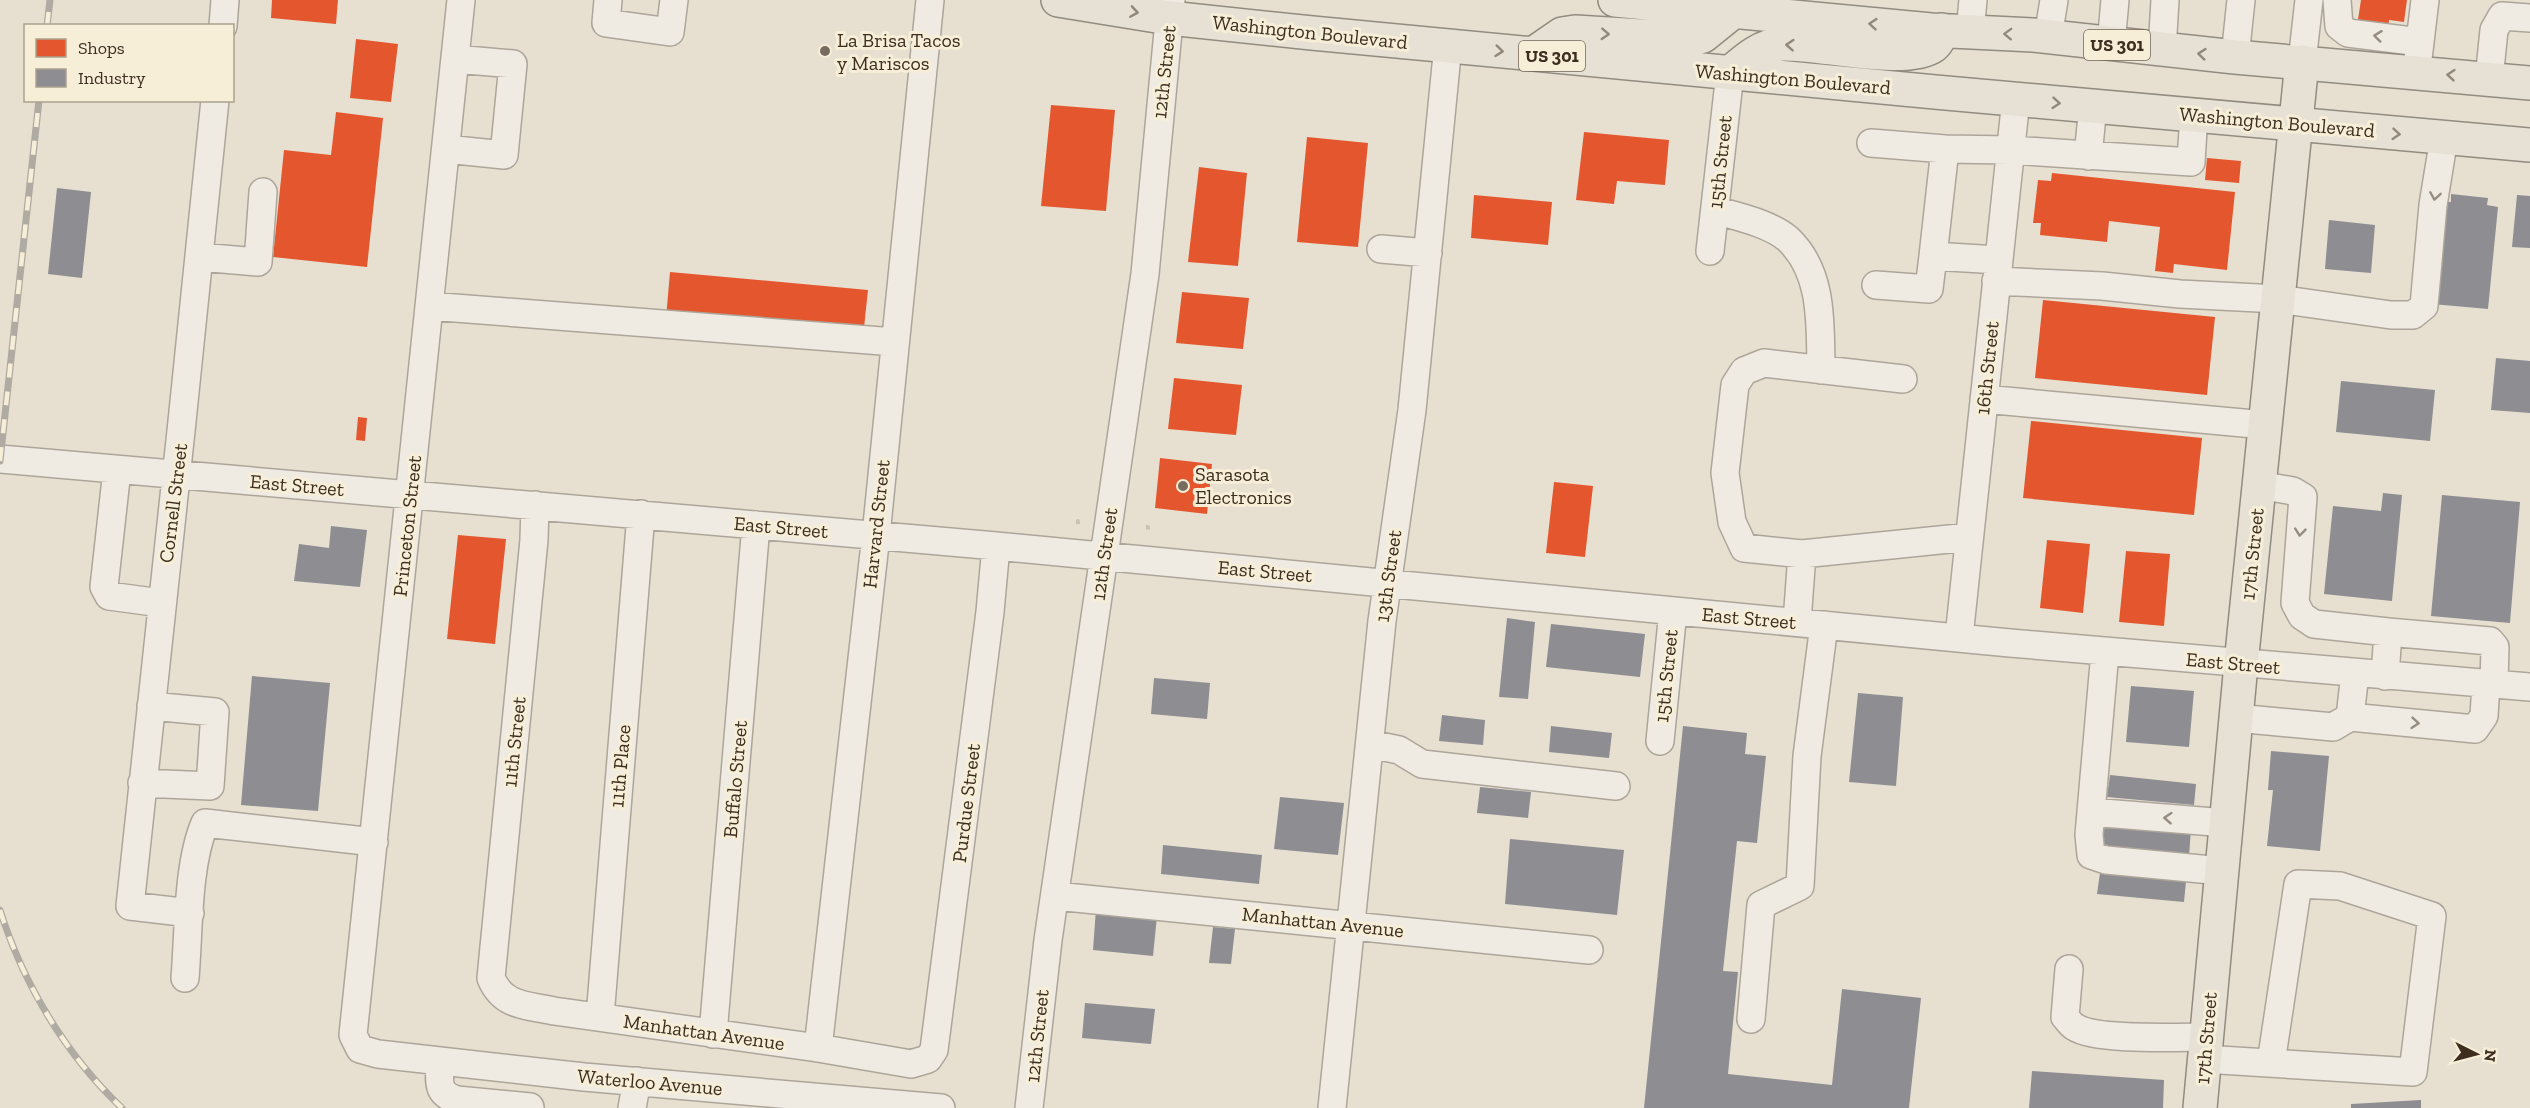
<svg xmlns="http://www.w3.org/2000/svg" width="2530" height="1108" viewBox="0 0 2530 1108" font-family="'Zilla Slab',serif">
<rect width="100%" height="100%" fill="#e7e0d1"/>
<!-- shops -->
<path fill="#e4572e" d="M272,0h66l-2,24 -65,-6z
M2361,0h46l-3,22 -15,-2 -1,10 -31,-4z
M356,39l42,5 -7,58 -41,-4z
M1051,105l64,5 -9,101 -65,-5z
M336,112l47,6 -16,149 -94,-10 11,-107 47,5z
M1584,132l85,8 -4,45 -48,-4 -3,23 -38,-4z
M1307,137l61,6 -10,104 -61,-5z
M2207,158l34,3 -2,22 -34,-3z
M1199,167l48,6 -9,93 -50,-4z
M2052,173l183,19 -8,78 -53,-6 -1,9 -18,-2 5,-44 -51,-6 -2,21 -67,-7 1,-12h-8l5,-43 13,1z
M1474,195l78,7 -4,43 -77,-7z
M670,272l198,18 -5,47 -197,-19z
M1182,292l67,6 -6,51 -67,-6z
M2043,300l172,17 -8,78 -172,-17z
M1174,378l68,7 -6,50 -68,-6z
M358,417l9,1 -2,23 -9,-1z
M2031,421l171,17 -8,77 -171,-17z
M1160,458l52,6 -5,50 -52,-6z
M1554,482l39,4 -8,71 -39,-4z
M458,535l48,4 -11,105 -48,-5z
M2047,540l43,4 -7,69 -43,-5z
M2126,551l44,3 -6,72 -45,-4z"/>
<!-- industry -->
<path fill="#8d8d92" d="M57,188l34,4 -9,86 -34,-4z
M2451,194l37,4 -1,7 11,2 -10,102 -56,-5 10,-103 9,1z
M2517,195l13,1v52l-18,-1z
M2329,220l46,5 -4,48 -46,-4z
M2496,358l34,3v52l-39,-3z
M2341,381l94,9 -5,51 -94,-9z
M2383,493l19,2 -10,106 -68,-7 9,-88 48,5z
M2442,495l78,7 -10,121 -79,-7z
M331,526l36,4 -7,57 -66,-6 5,-37 30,4z
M1507,618l28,4 -7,77 -29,-2z
M1551,624l94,10 -5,43 -94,-10z
M252,676l78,7 -12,128 -77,-6z
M1154,678l56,5 -3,36 -56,-5z
M2131,686l63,5 -5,56 -63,-5z
M1858,693l45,4 -7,89 -47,-4z
M1442,715l43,5 -2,25 -44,-4z
M1551,726l61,7 -3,25 -60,-6z
M1683,726l64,7 -2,21 21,2 -9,87 -20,-2 -14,130 15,1 -10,102 104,11 10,-96 79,9 -12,110h-265z
M2271,751l58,5 -9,95 -53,-5 6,-56h-5z
M2110,775l86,9 -2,21 -87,-8z
M1480,787l51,5 -3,26 -51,-5z
M1280,797l64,6 -6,52 -64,-6z
M2105,821l86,8 -2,27 -87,-9z
M1510,839l114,11 -7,65 -112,-11z
M1163,845l99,10 -3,29 -98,-10z
M2100,873l86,8 -2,21 -87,-8z
M1096,909l61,7 -4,40 -60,-6z
M1213,927l22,2 -4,35 -22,-1z
M1085,1003l70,6 -4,35 -69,-6z
M2032,1071l132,9 -1,28h-134z
M2421,1100v8h-70v-4z"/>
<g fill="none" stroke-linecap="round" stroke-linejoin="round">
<defs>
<path id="minor" d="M461,0l-108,1035 7,14 18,5 206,23 357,31
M608,0l-2,23 64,9 4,-32
M2337,0l2,26 9,7 72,9
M223,26l2,-26
M1970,32l3,-32
M2048,37l6,-37
M2111,44l4,-44
M2162,50l3,-50
M2235,57l6,-57
M2418,59l7,-59
M2302,62l7,-62
M2489,79l5,-49 8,-14 28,2
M1871,143l74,6
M446,149l58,6 9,-91 -58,-5
M2088,156l5,-50
M1715,210c23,7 54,13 73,29 36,34 32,86 33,131
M1381,249l47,4
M1710,251l20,-178
M200,257l58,5 5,-70
M1998,260l-65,-4 12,-107 66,1 180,12 3,-48
M1996,281l106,5 78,8 98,5 113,16h22l11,-9 9,-101 11,-67
M1876,285l53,4 4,-33
M429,306l466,36
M1984,399l281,26
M0,459l996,87 1014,97 520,44
M117,470l-13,117 5,9 52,7
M2259,485l34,6 10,6 -8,106 7,13 12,8 74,8
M535,505l-1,35 -43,438c12,29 36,27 63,33l264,37 93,16 17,-5 6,-9 56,-438 6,-66
M1802,554l167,-17
M1797,622l5,-68 -58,-6 -12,-26 -7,-49 10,-88 9,-14 20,-8 139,16
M1959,637l57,-538
M2105,652l-16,183 2,20 15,5 116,11
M2355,673l-5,44 125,12 9,-13 2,-32
M2385,676l3,-44 102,9 5,6 -1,37
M2236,718l97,9 17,-10
M1660,741l13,-130
M1370,744l29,6 23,14 194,22
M142,783l68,3 5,-74 -64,-6
M2091,812l135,11
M1056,896l533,54
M190,913l-60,-7c28,-269 59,-537 85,-806
M2069,969l-4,48c3,3 6,8 10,10 20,14 104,10 131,10
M185,978c4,-46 2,-113 20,-155l169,19
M600,1017l41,-503
M1751,1019l10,-114 39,-19 7,-130 17,-131
M713,1034l43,-509
M818,1048l58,-513 54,-535
M2204,1059l209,13 19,-156 -92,-30 -42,-2 -27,179
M440,1061c0,20 -5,32 17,39l73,7
M632,1108l5,-27
M1029,1108l19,-168 97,-666 26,-274
M1332,1108l50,-487 30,-211 36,-365"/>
<path id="major" d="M1058,0l111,18 143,15 623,59 595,53
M1615,0l316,30 102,5 202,22 295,26
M1533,54l29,-20 13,-2 117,7 11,-3 31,-25
M1730,73c15,-13 30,-27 51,-29 35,-2 125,21 152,2 5,-4 7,-10 9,-16
M2200,1108l41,-444 61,-602"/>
</defs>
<!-- minor casing -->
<use href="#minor" stroke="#ada599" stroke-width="30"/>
<!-- major casing -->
<use href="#major" stroke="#928b80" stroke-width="36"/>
<!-- path -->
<path stroke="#c8c2b9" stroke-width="4" stroke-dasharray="4.5 3" stroke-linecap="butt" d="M1078,524v-3h2
M1146,527h2v3"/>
<!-- minor -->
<use href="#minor" stroke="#efebe3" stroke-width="27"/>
<!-- major -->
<use href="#major" stroke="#e6e1d4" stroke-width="33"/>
<defs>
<path id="rail" d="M47,26l3,-26
M0,461l39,-361
M0,910c23,74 66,145 122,198"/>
</defs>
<!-- rail casing -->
<use href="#rail" stroke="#afaaa2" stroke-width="7"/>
<!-- rail -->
<use href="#rail" stroke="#f7eed8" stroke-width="4.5" stroke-dasharray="14" stroke-linecap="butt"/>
</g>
<!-- one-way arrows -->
<defs><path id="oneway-chevron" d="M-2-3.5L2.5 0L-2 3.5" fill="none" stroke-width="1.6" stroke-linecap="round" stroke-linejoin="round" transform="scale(1.5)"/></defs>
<g stroke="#92887a">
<use href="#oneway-chevron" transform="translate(1134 12) rotate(9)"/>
<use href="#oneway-chevron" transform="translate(1873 24) rotate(-175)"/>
<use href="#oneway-chevron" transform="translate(1605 34) rotate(3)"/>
<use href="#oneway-chevron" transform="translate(2008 34) rotate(-178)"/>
<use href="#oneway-chevron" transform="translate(1790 45) rotate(-176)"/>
<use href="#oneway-chevron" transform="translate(1499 51) rotate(6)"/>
<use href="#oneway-chevron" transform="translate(2202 54) rotate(-174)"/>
<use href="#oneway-chevron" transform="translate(2451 75) rotate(-175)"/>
<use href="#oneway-chevron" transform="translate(2056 103) rotate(5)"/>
<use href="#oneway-chevron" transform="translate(2396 134) rotate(5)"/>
</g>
<g stroke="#968c82">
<use href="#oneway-chevron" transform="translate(2378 36) rotate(-173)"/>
<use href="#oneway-chevron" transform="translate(2435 196) rotate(99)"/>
<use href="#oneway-chevron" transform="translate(2300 532) rotate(96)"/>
<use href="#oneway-chevron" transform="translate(2415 723) rotate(5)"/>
<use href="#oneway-chevron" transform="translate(2168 818) rotate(-176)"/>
</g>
<!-- markers -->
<g fill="#786c5e" stroke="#f7eed8" stroke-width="2">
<circle cx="825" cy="51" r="6"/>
<circle cx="1183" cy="486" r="6"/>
</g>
<g text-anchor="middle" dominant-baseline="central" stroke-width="6" stroke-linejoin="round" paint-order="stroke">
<!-- shield labels -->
<g fill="#f7eed8" stroke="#756857" stroke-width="1.5">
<rect x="2084" y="30" width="66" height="30" rx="4.5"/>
<rect x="1519" y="41" width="66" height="30" rx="4.5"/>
</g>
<g font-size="18" font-weight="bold" fill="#3d2e20">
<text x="2117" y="45">US 301</text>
<text x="1552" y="56">US 301</text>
</g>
<!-- street labels -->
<g font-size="20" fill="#3d2e20" stroke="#f7eed8">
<text transform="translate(1310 32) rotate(6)">Washington Boulevard</text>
<text transform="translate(1164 72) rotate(-84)">12th Street</text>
<text transform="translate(1793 79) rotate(5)">Washington Boulevard</text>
<text transform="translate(2277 122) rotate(5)">Washington Boulevard</text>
<text transform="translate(1720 162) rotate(-84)">15th Street</text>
<text transform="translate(1987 368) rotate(-84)">16th Street</text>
<text transform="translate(297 485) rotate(5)">East Street</text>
<text transform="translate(173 503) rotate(-83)">Cornell Street</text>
<text transform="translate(876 524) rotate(-84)">Harvard Street</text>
<text transform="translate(407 526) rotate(-84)">Princeton Street</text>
<text transform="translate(781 527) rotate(5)">East Street</text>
<text transform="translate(1104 554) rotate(-82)">12th Street</text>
<text transform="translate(2252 554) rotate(-84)">17th Street</text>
<text transform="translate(1265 571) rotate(5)">East Street</text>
<text transform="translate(1388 576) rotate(-82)">13th Street</text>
<text transform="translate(1749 618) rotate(5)">East Street</text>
<text transform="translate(2233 663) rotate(5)">East Street</text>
<text transform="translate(1666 676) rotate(-84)">15th Street</text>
<text transform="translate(514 742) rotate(-84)">11th Street</text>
<text transform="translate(620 766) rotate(-85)">11th Place</text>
<text transform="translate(735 779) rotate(-85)">Buffalo Street</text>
<text transform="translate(966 803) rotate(-83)">Purdue Street</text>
<text transform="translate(1323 922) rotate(6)">Manhattan Avenue</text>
<text transform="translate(704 1032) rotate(8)">Manhattan Avenue</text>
<text transform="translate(1037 1036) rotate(-84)">12th Street</text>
<text transform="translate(2206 1038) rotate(-85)">17th Street</text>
<text transform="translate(650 1082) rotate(5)">Waterloo Avenue</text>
</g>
<!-- poi labels -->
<g font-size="20" fill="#3d2e20" stroke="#f7eed8" text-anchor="start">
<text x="837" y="40">La Brisa Tacos<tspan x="837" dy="23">y Mariscos</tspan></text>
<text x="1195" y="474">Sarasota<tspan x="1195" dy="23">Electronics</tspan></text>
</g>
</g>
<!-- legend -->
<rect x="24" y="24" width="210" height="78" fill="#f7eed8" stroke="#ada18e" stroke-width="1.5"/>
<rect x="36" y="39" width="30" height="18" fill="#e4572e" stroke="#ada18e" stroke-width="1.5"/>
<text x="78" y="54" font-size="18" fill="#3d2e20">Shops</text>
<rect x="36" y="69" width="30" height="18" fill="#8d8d92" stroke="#ada18e" stroke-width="1.5"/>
<text x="78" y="84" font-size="18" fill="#3d2e20">Industry</text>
<!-- north arrow -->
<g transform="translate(2476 1054) rotate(96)" stroke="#f7eed8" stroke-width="4.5" paint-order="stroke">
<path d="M0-4.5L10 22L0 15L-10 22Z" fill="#3d2e20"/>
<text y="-9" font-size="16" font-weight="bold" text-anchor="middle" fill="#3d2e20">N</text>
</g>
</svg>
